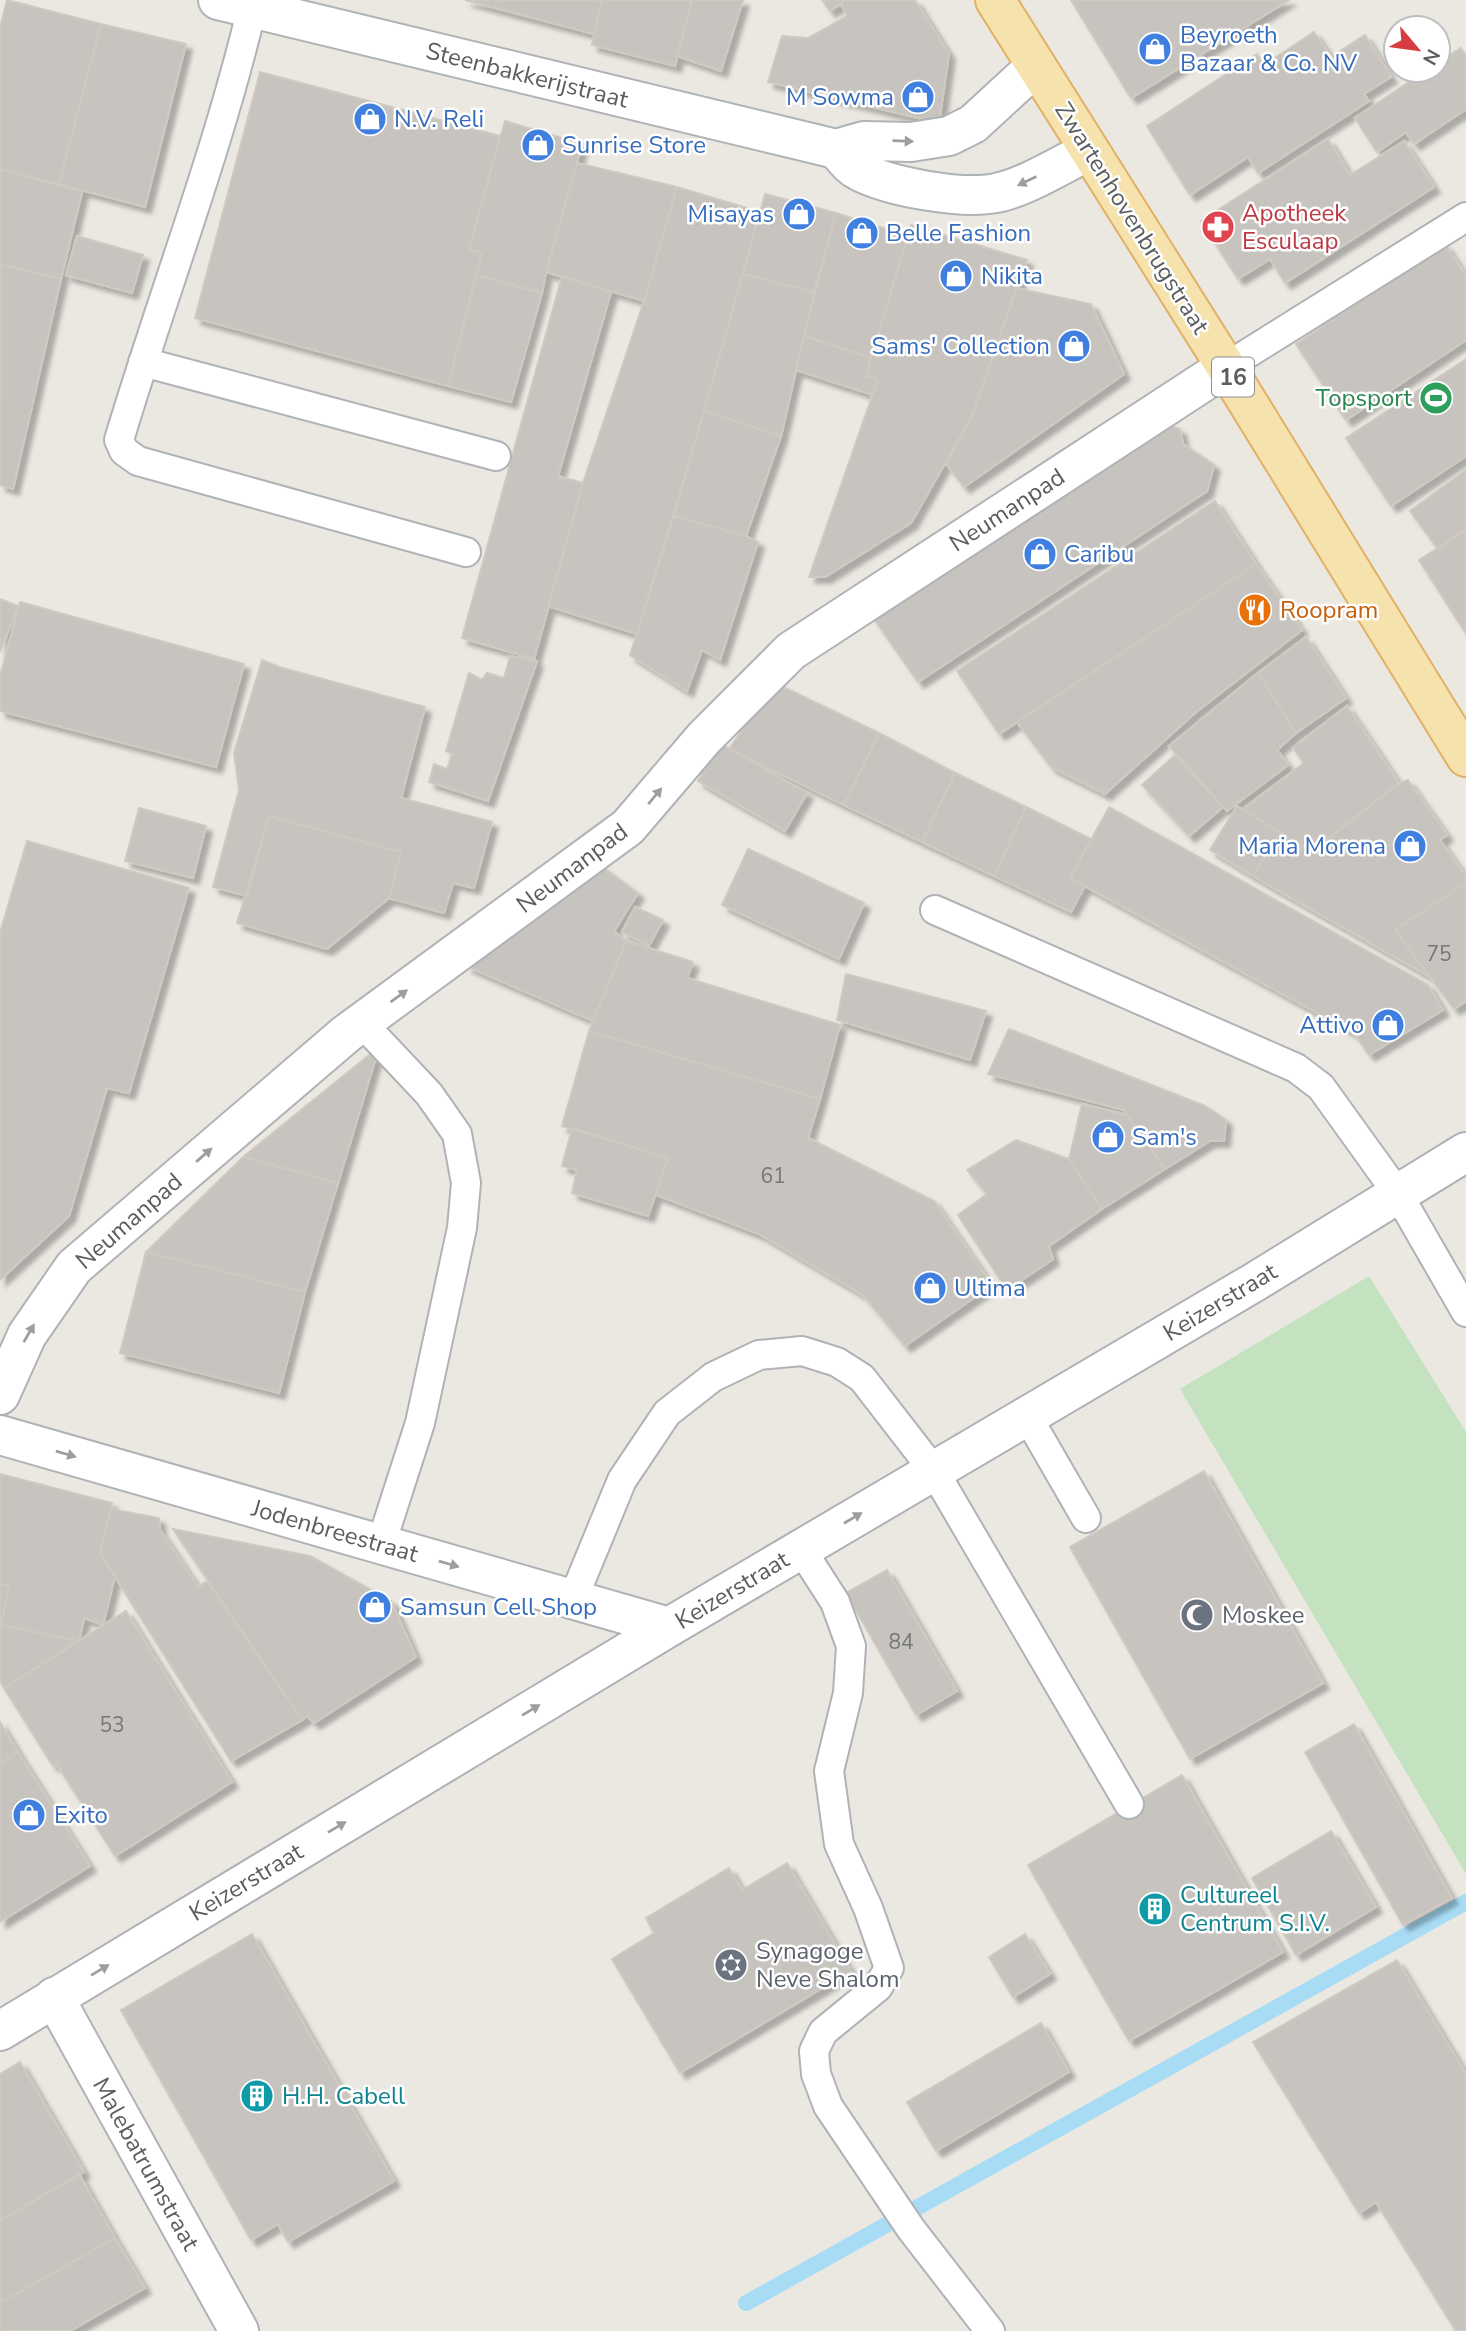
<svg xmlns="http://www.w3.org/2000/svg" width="1466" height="2331" viewBox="0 0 1466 2331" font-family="'Nunito Sans',sans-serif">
<defs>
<filter id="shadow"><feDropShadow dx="6" dy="6" stdDeviation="2" flood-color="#0004"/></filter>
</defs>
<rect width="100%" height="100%" fill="#ebe8e2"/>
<!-- green -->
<path fill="#c4e1c0" d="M1369,1276l97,156v442l-286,-485z"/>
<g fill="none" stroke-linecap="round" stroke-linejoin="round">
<!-- stream -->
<path stroke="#a8dcf5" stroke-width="16" d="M746,2303l720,-401"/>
</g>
<!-- building -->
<path fill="#c7c3be" stroke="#cfc9c1" stroke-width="2" filter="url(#shadow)" d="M7,0l94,24 -42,160 -59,-15v-141z
M465,0h31l-1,8z
M496,0h106l-8,34 -99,-26z
M602,0h90l-17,66 -83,-21z
M692,0h51l-22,71 -44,-15z
M822,0h24l-16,11z
M846,0h69l34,54 -10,69 -171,-41 14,-46 26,2 39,-22 -6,-13z
M1071,0h218l-158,98z
M101,24l85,20 -41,163 -86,-23z
M1314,32l17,25 34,-22 26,42 -27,17 5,7 -111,72 -10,-16 -58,38 -43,-69 110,-72 7,11z
M1461,48l5,8v53l-52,35 -8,-12 -29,20 -22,-34 72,-48h11v-7z
M260,72l240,64 -31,113 13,4 -34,133 -253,-68z
M505,121l77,23 -36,128 -4,21 -66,-18 6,-22 -13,-4z
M1328,139l22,36 54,-34 30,46 -149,96 -15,-24 -32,20 -37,-58z
M577,163l100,24 -33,114 -98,-29z
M0,169l82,23 -21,87 -61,-15z
M677,187l83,25 -56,199 -67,223 -89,-28 35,-123 61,-182z
M765,194l71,19 -22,79 -71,-18z
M836,213l72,23 -37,122 -67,-22z
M911,225l116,35 -55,156 -61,107 -86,54h-16l69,-198 -12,-3z
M77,236l66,19 -11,38 -66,-18z
M1445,244l21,32v64l-120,80 -50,-76z
M1,265l60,14 -48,210 -13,-4z
M743,274l71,18 -33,144 -77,-25z
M476,275l66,18 -31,109 -63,-16z
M562,276l49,16 -53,184 25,7 -49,176 -72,-21z
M1016,288l75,16 33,70 -160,113 -18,-23 26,-48z
M804,336l67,22 -5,18 12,3 -5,16 -77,-25z
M1466,359v97l-75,50 -45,-68z
M704,411l77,25 -35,100 -72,-20z
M1165,424l15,5 3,15 31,21 -7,26 -289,191 -46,-66z
M1466,470v58l-28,21 -28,-38z
M1215,501l41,63 -257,170 -42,-63z
M674,516l72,20 12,6 -38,118 -18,-10 -15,41 -57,-36z
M1466,530v102h-1l-46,-72z
M1256,564l46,66 -106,82 -91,82 -54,-27 -34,-45z
M0,599l18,7 -18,46z
M20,602l224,62 -28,103 -216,-56v-35z
M1306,637l40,61 -50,35 -38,-60z
M510,656l27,5 -49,140 -59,-19 5,-18 13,5 5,-15 -6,-3 23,-78 13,7 5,-7 17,5z
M262,660l17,7 146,40 -24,91 91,24 -18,66 -21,-5 -9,30 -55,-15 12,-46 -132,-36 -22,80 -34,-9 26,-97 -5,-37z
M1258,673l38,60 -19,17 11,15 -61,46 -58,-65z
M775,683l104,50 -35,72 -115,-56z
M1347,706l52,77 -88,69 -68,-43 61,-46 -11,-15z
M879,733l76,40 -33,69 -78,-37z
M719,743l88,50 -22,38 -87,-50z
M1175,755l48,52 -34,29 -47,-51z
M955,773l71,34 -32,69 -72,-34z
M1408,780l39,55 -7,5 26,37v6l-71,47 35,47 -177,-101 27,-44 31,20 88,-69z
M1237,806l43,26 -27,44 -43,-26z
M1026,807l65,32 -21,39 15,8 -14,26 -77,-36z
M1109,807l319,178 15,25 -74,45 -15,-22 -284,-155z
M139,808l67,18 -13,52 -68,-17z
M269,816l132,36 -12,46 -62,51 -90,-26z
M27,841l162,47 -60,205 -22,-5 -38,128 -69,64v-347z
M748,849l116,54 -25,56 -117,-54z
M601,866l37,27 -24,38 12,10 -33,80 -127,-55z
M1466,883v118l-12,8 -59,-79z
M635,907l28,13 -14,26 -27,-14z
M626,941l67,21 -6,16 153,47 -20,74 -231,-68z
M846,974l140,37 -16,49 -133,-40z
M1009,1029l196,77 21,14 -2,21h-14l-45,28 -41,-59 -136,-36z
M589,1031l231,68 -12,39 126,63 58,84 -87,61 -42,-51 -104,-61 -103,-39 12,-37 -106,-32z
M379,1047l-41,136 -95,-26z
M1082,1104l45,11 38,54 -63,40 -33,-50z
M572,1128l96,30 -20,58 -76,-23 5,-23 -15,-4z
M1016,1140l53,19 33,50 -53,37 4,13 -46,31 -49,-75 29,-21 -20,-24z
M243,1157l95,26 -33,109 -159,-40z
M146,1252l159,40 -26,101 -159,-40z
M1204,1471l119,212 -133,76 -120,-212z
M0,1474l112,29 -12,50 15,23 -12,49 -19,-7 -5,23 -78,-16 8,-39 -9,-2z
M111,1509l48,9 1,12 38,57 9,-6 95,139 -71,41 -131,-208z
M173,1529l137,27 81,45 25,56 -102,66 -7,-7 -5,4z
M887,1570l70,121 -41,24 -70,-122z
M0,1584l9,2 -8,39 78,16 -75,47 -4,-7z
M126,1611l106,171 -117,74 -59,-93 -3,3 -49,-78z
M0,1722l18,30 -18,12z
M1354,1724l98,174 -49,27 -98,-173z
M18,1752l72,114 -90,56v-158z
M1182,1775l101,177 -154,89 -101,-176z
M1331,1831l45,76 -80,48 -44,-77z
M787,1863l64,108 -171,102 -68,-114 42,-26 -8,-15 83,-50 13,22z
M252,1934l142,247 -106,61 -10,-18 -27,16 -130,-230z
M1025,1934l25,40 -37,23 -24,-40z
M1397,1960l69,114v257h-10l-80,-129 -17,11 -106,-171z
M1041,2023l28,49 -133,79 -29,-49z
M20,2062l64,110 -84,49v-147z
M79,2174l36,64 -115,65v-82z
M115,2238l30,50 -75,43h-70v-28z"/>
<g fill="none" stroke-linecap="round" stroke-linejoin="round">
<defs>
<path id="lane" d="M252,8c-35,147 -90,288 -133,432l5,11 14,10 328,91
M143,362l353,94
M1226,367l240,-150
M935,910l361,158 25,19 77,107 68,118
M362,1023l67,71 28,40 9,49 -4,45 -42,195 -39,121
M1027,1416l59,102
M801,1549l34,53 16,44 -3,47 -19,78 10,73 29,64 21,60 -11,19 -55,45 -9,19 2,23 12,32 83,123 79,102
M573,1599l49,-119 45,-67 46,-36 46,-22 43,-4 35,11 25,16 72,93 195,333"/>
<path id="street" d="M218,0l618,149 28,-8 47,1 38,-6 24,-12 63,-58
M836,149c7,7 14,18 23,22 31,16 103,29 137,22 28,-5 66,-29 93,-42
M0,1395l27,-60 47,-68 272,-233 282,-207 76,-89 87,-87 435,-284
M0,1435l669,192
M54,1997l185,334"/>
<path id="secondary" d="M0,2031l669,-404 584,-344 213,-131"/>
<path id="primary" d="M995,0l231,367 240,390"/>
</defs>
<!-- lane casing -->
<use href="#lane" stroke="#afb3b6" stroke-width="32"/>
<!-- street casing -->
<use href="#street" stroke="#afb3b6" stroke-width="42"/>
<!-- secondary casing -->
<use href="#secondary" stroke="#aeb2b6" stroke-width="42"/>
<!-- primary casing -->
<use href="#primary" stroke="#e1b165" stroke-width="42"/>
<!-- lane -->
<use href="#lane" stroke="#fff" stroke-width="28"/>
<!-- street -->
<use href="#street" stroke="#fff" stroke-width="38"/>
<!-- secondary -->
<use href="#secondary" stroke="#fff" stroke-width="38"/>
<!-- primary -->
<use href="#primary" stroke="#f6e2ac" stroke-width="38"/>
</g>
<!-- one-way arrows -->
<defs><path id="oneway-solid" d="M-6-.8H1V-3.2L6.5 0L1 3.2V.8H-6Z" transform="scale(1.75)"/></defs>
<g fill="#9c9ea0">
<use href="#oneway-solid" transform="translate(903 141) rotate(2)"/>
<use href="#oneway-solid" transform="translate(1027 181) rotate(154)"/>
<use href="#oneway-solid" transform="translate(655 796) rotate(-50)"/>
<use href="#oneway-solid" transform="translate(399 996) rotate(-36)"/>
<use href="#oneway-solid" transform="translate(204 1155) rotate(-41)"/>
<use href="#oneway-solid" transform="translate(29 1333) rotate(-60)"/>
<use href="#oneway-solid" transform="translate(66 1454) rotate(16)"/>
<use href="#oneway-solid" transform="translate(853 1518) rotate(-30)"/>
<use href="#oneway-solid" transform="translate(449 1564) rotate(16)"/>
<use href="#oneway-solid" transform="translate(531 1710) rotate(-31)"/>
<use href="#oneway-solid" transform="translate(337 1827) rotate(-31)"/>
<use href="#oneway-solid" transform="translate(100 1970) rotate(-31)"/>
</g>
<!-- icons -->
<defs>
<symbol id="shop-disc" viewBox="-11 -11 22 22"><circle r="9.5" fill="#3f7fe0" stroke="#fff"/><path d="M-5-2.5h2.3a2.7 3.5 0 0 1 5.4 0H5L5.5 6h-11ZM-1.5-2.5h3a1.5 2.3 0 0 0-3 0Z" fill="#fff"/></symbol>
<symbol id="pharmacy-disc" viewBox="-11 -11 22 22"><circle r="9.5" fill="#e0444e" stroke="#fff"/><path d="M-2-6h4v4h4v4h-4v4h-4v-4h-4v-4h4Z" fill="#fff"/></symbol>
<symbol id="stadium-disc" viewBox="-11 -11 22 22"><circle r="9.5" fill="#2e9e5b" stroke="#fff"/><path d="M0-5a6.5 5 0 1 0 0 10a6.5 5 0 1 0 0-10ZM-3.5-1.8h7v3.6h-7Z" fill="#fff"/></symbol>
<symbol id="restaurant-disc" viewBox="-11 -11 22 22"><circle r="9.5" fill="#e8710a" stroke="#fff"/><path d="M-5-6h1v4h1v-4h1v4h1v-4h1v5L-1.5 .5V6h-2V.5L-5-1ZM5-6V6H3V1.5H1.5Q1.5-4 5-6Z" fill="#fff"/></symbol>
<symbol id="mosque-disc" viewBox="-11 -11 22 22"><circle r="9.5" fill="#6b7280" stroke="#fff"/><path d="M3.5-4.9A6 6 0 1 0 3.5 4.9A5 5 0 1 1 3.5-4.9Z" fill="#fff"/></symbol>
<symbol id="building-disc" viewBox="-11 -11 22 22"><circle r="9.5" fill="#0f9aa8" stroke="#fff"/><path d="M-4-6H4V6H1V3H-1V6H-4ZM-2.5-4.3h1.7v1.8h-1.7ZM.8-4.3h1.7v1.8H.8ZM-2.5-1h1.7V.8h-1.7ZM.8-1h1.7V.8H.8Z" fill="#fff"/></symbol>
<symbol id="synagogue-disc" viewBox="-11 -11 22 22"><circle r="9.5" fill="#6b7280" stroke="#fff"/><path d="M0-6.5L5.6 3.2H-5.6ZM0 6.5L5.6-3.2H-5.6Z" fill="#fff"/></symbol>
</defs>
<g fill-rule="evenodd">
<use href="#shop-disc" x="1136" y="30" width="38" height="38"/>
<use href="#shop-disc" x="899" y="78" width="38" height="38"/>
<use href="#shop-disc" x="351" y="100" width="38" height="38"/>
<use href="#shop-disc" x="519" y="126" width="38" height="38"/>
<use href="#shop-disc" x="780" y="195" width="38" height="38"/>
<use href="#pharmacy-disc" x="1199" y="208" width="38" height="38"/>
<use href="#shop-disc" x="843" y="214" width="38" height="38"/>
<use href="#shop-disc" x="937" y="257" width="38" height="38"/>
<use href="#shop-disc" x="1055" y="327" width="38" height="38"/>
<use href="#stadium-disc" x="1417" y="379" width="38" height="38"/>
<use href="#shop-disc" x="1021" y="535" width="38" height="38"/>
<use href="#restaurant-disc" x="1236" y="591" width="38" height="38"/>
<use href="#shop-disc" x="1391" y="827" width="38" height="38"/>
<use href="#shop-disc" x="1369" y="1006" width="38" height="38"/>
<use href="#shop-disc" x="1089" y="1118" width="38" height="38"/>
<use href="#shop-disc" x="911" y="1269" width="38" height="38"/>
<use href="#shop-disc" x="356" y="1588" width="38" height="38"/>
<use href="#mosque-disc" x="1178" y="1596" width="38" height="38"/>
<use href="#shop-disc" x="10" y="1796" width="38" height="38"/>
<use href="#building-disc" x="1136" y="1890" width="38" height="38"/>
<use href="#synagogue-disc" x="712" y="1946" width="38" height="38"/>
<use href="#building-disc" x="238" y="2077" width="38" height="38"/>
</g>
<g text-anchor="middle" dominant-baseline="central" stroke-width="5" stroke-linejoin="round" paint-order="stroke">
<!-- number labels -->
<g font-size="21" fill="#757778">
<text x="1439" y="954">75</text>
<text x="773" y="1176">61</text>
<text x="901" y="1642">84</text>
<text x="112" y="1725">53</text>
</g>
<!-- shield labels -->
<rect fill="#fff" stroke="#8c8e90" stroke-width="2" x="1212" y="357.5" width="42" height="39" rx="5"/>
<g font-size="23" font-weight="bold" fill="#5a5e61">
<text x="1233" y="377">16</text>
</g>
<!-- shop labels -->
<g font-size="24" fill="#366cbe" stroke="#fff" text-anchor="start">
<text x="1180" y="35">Beyroeth<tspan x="1180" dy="28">Bazaar &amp; Co. NV</tspan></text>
<text x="894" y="97" text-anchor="end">M Sowma</text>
<text x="394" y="119">N.V. Reli</text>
<text x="562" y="145">Sunrise Store</text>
<text x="774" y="214" text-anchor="end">Misayas</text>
<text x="886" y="233">Belle Fashion</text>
<text x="981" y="276">Nikita</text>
<text x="1050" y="346" text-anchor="end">Sams' Collection</text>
<text x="1064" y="554">Caribu</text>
<text x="1386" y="846" text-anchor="end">Maria Morena</text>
<text x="1364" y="1025" text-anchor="end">Attivo</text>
<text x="1132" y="1137">Sam's</text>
<text x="954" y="1288">Ultima</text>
<text x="400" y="1607">Samsun Cell Shop</text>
<text x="54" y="1815">Exito</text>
</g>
<!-- street labels -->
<g font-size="24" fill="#5a5e61" stroke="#fff">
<text transform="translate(527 75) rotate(14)">Steenbakkerijstraat</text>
<text transform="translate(1132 218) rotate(58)">Zwartenhovenbrugstraat</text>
<text transform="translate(1007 510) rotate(-33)">Neumanpad</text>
<text transform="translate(572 868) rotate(-37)">Neumanpad</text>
<text transform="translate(129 1221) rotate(-41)">Neumanpad</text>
<text transform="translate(1220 1302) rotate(-31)">Keizerstraat</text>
<text transform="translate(335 1531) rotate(16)">Jodenbreestraat</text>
<text transform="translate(732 1590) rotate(-31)">Keizerstraat</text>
<text transform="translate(246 1882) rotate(-31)">Keizerstraat</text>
<text transform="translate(146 2164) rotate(61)">Malebatrumstraat</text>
</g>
<!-- health labels -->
<g font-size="24" fill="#be3a42" stroke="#fff" text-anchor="start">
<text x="1242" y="213">Apotheek<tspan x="1242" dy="28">Esculaap</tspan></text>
</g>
<!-- leisure labels -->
<g font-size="24" fill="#27864d" stroke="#fff" text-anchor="end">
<text x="1412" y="398">Topsport</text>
</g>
<!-- food labels -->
<g font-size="24" fill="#c56008" stroke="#fff" text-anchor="start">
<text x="1280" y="610">Roopram</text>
</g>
<!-- worship labels -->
<g font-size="24" fill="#5b616d" stroke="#fff" text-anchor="start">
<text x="1222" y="1615">Moskee</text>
<text x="756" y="1951">Synagoge<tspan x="756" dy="28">Neve Shalom</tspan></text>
</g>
<!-- culture labels -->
<g font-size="24" fill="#0d838f" stroke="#fff" text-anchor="start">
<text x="1180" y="1895">Cultureel<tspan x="1180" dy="28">Centrum S.I.V.</tspan></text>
<text x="282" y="2096">H.H. Cabell</text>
</g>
</g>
<!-- north arrow -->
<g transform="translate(1417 49) rotate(119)"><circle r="33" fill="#ffffff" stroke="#bdbfc0" stroke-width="2"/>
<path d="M0-5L12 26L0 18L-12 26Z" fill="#d63d41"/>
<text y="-10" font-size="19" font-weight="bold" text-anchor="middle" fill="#5a5e61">N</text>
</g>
</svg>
